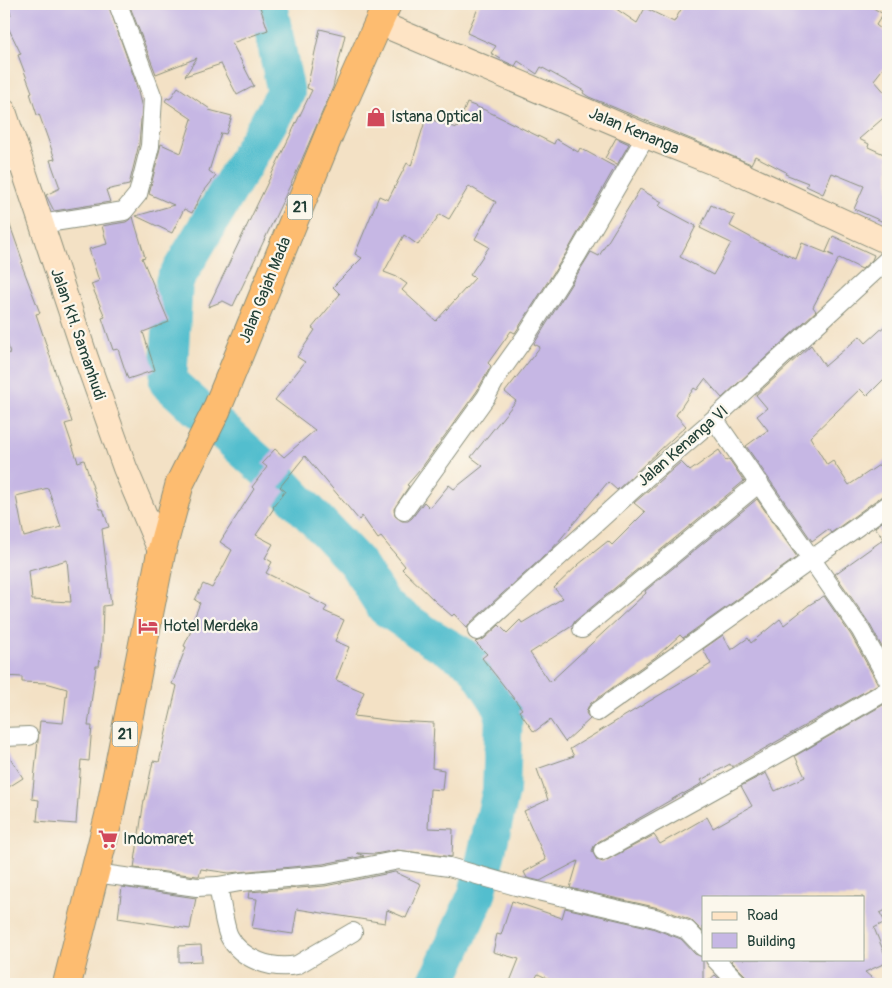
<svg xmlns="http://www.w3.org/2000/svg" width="892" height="988" viewBox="0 0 892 988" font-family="Pangolin,sans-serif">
<rect width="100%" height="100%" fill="#fbf7ec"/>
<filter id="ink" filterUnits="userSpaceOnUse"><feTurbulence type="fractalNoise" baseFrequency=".02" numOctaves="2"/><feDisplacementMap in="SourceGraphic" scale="10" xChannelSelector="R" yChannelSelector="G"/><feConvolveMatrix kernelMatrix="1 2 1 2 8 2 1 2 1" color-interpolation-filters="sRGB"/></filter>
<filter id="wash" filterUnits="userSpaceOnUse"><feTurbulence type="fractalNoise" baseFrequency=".0096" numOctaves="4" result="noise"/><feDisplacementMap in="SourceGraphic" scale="20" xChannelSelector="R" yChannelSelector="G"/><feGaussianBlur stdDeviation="1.12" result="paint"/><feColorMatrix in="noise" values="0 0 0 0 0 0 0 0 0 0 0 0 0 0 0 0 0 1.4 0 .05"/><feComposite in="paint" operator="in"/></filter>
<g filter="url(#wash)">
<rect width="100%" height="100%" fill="#f3e1c5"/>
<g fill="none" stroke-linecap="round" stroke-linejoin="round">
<!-- river -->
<path stroke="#53bece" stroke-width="38" d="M268,4l18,89 -112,189 -6,100 115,103 73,77 29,45 43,29 45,26 31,48 -3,81 -24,103 -41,90"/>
</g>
<g id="blocks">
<!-- building -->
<path fill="#c6b7e4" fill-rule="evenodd" d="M7,4h101l27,76 7,28 -3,36 -10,41 -23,5 4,12 -56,9 -8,-16 14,-7 -10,-28 5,-1 -16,-45 -2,1 -7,-22 2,-1 -14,-37 3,-1 -17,-35 7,-4z
M129,4h130l9,26 -36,13 22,43 -17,9 -16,-31 -36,12 12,-18 -41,16z
M480,4h129l28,19 8,-15 29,14 10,-18h183l16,10 -7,11 12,10v27l-14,18 14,16v18l-29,25 10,5 -1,3 20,9v68l-34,-15 10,-23 -32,-13 -9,21 -17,-8 2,-3 -23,-9 1,-2 -31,-16 -4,8 -162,-67 -6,-4 1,-2 -43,-24 -4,7 -19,-13 -3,5 -11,-5 -13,-8 5,-7 -29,-13z
M320,29l25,6 -12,52 -37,86 -63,133 -10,-5 -15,6 104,-217 -5,-2z
M178,87l32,22 -1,1 23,6 -6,18 -5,-1 -12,38 7,5 -15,19 -9,18 -8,-4 -12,24 -36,-17 38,-11 -25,-11 12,-50 20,9 11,-34 -27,-18 2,-3 3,1z
M467,103l18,7 69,34 2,-5 22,13 2,-4 35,19 -47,83 -51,80 -2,3 -4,-2 -23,32 3,3 -14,25 -57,79 -13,15 2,1 -15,23 1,7 7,5h6l4,-3 12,-16 6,6 19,-23 5,4 29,-23 -12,-9 45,-56 -11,-9 35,-45 -6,-3 57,-92 8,4 41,-67 22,13 -3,4 37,20 -16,31 33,18 18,-32 -31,-15 11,-23 24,11 -5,10 29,16 37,17 6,-16 32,13 -8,-4 7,-16 41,19 -2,5 -10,9 -23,-11 -26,49 3,4 -94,87 -17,-19 -8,11 -3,-2 -18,27 10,11 -69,64 -9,-8 -55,66 -83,75 -3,5 -13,-14 -2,2 -16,-14 -34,-33 3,-3 -24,-29 -3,2 -16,-23 -3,4 -54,-64 -25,31 5,4 -12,16 1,1 -18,27 17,9 -8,14 7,4 -6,11 44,22 -1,2 18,10 -3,4 20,9 -9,21 14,6 -13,33 28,12 -10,24 40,5 40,2 -2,45 12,2 -2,20 -12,-1 -2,39 25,1 -1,28 -55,-7 -22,4 -18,-1 7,3 -41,8 -94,9 -28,-4 -2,7h-2l-63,-8 10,-68h1l8,-39 6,1 18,-76 -5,-2 14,-37 -2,-1 7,-15h-2l11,-28 -5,-3 8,-16 9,4 20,-38 -12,-8 34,-53 -2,-2 15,-20 -5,-4 13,-14 9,8 31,-27 -40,-30 30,-38 -8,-5 18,-27 -3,-2 28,-34 -7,-7 29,-29 -7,-4 24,-58 9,4 19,-37 4,3 15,-48 31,10zM469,186l27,16 -21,37 14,8 -19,28 5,3 -39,43 -34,-31 5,-6 -10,-7 -13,-5 20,-37 14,10 22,-31 9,5z
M616,138l13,6 -12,21 -12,-7z
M4,214h2l17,48 -2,1 19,50 -4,1 36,108 -7,2 13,38 6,-2 16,49h3l6,18 -7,2 9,76 -8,1 -1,35 -3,25h-3l-8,60h4l-3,35 -8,-1 -5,64 -39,-3 2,-21 -7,-1 8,-78 23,2 4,-34 -21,-6 -24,-1v-5l-18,-1v-322l6,-1 -6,-21zM48,488l13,39 -37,10 -8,-41zM67,560l4,42 -39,-2 -3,-29z
M133,217l12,40 -3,1 27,64 -26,10 12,38 -27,9 -10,-30 -5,1 -11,-32 3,-1 -14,-33 8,-3 -10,-32 18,-5 -5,-18 24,-4z
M888,323v52l-21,21 -7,-7 -50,48 17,28 6,-4 16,24 39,-26v36l-6,1 -51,37 -3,-4 -16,12 -66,-95 22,-16 -11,-14 10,-8 -11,-13 55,-50 14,21 35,-30 6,7z
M719,450l7,11 3,-2 15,22 -169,140 -3,5 -42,27 20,29 96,-89 -1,-2 112,-92 40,58 -114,81 -3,-3 -23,21 -66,47 -3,4 -2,6 4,6 -25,23 -15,-22 -16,12 -15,-21 3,-2 -40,-51 5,-4 -12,-12 9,-3 15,-14 8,8 13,-13 2,3 41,-25 -9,-10 25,-24 29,-23 4,4 33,-33 -11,-9 47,-41 9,9z
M888,518v127l-5,4 -14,-26 -34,-49 49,-35 -9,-12z
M824,596l27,39 27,49 -146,83 -2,-3 -29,16 2,3 -20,11v-1l-85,49 -4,4 -2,5 5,9 6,2 51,-27 6,9 47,-27 6,11 39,-22 -11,-20 25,-13 9,18 30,-14 -10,-21 93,-54v207l-8,4 5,9 -11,6 14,34 -23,10 14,12h-130l-2,-7 -16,-16 2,-2h130v-62h-160v35l-12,-12 -32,-12 -89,-20 8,-27 -38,20 -13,-3 -3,-6 22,-12 -22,-49 24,-11 -11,-31 37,-13 -4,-7 141,-85 -8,-15 20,-14 8,15 17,-12 3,5 29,-24 4,6 25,-20z
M4,748l19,30 -19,12z
M395,872l26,12 -15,34 -19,-8 -2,13 -88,-14 -4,25 -41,-6 5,-29 -9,-1 1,-6 76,-6z
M122,887l74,11 -6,31 -72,-11z
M512,901l50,17 3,-10 87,20 29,11 14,15 8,3v27h-144l-21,-10 -6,10h-23l10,-25 -26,-7 4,-18 4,1z
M201,945l1,16 -23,1v-16z
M715,975l10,9h-21z"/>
</g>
</g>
<g filter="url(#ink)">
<use href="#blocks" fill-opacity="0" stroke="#898f7c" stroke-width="1"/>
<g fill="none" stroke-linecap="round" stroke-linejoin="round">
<defs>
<path id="street" d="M4,165l16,-5
M41,224l83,-13 14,-17 12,-48 3,-48 -35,-94
M714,419l146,210 28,51
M404,511l82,-114 12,-22 28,-39 51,-81 69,-119
M582,629l177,-146
M477,631l172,-156 65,-56 174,-160
M597,712l291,-207
M4,737l25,-1
M603,851l182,-101 103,-60
M95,873l102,14 21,-1 22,-4 84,-7 75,-15 50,7 67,19 139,32 32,12 16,17
M218,886c3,13 6,40 11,50 12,24 44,34 68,29l56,-33
M715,959l24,25"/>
<path id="secondary" d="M379,23l267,113 88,35 154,71
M4,111l82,247 39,110 36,85"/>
<path id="highway" d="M67,984l42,-168 52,-263 19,-70 36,-72 114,-279 57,-128"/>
</defs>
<!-- street casing -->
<use href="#street" stroke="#898f7c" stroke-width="20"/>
<!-- secondary casing -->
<use href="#secondary" stroke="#898f7c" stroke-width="26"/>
<!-- highway casing -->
<use href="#highway" stroke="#898f7c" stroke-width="30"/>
<!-- street -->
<use href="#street" stroke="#fff" stroke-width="18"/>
<!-- secondary -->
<use href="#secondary" stroke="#fee4c5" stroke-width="24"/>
<!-- highway -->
<use href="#highway" stroke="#fdbc6f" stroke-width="28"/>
</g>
</g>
<!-- icons -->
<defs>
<symbol id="shop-bare" viewBox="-9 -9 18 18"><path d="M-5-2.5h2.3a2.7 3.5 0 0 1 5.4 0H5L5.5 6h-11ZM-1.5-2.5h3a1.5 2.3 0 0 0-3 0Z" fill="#d1495b" stroke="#fbf7ec" stroke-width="2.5" paint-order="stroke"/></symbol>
<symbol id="hotel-bare" viewBox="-9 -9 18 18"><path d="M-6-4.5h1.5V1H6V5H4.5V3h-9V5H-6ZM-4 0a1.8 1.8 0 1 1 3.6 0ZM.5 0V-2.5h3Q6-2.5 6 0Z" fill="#d1495b" stroke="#fbf7ec" stroke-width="2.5" paint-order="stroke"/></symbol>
<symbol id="supermarket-bare" viewBox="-9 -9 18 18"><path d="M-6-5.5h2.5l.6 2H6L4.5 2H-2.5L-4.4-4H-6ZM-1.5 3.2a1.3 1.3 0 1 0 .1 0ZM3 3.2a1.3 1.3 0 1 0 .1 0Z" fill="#d1495b" stroke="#fbf7ec" stroke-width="2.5" paint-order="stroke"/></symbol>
</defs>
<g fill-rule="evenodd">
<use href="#shop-bare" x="362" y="103" width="28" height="28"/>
<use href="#hotel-bare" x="134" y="612" width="28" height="28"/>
<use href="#supermarket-bare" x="94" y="825" width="28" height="28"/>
</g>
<g text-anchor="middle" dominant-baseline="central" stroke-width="4.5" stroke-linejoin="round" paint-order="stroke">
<!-- shield labels -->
<g fill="#fbf7ec" stroke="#61756b" stroke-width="1">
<rect x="287.5" y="194.5" width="25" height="25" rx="4"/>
<rect x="112.5" y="721.5" width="25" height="25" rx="4"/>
</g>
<g font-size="15" font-weight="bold" fill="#1f3d34">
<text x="300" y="207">21</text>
<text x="125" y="734">21</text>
</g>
<!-- poi labels -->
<g font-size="16" fill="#1f3d34" stroke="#fbf7ec" text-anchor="start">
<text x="391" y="117">Istana Optical</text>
<text x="163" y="626">Hotel Merdeka</text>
<text x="123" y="839">Indomaret</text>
</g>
<!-- street labels -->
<g font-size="16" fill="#1f3d34" stroke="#fbf7ec">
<text transform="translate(634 131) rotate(23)">Jalan Kenanga</text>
<text transform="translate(265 290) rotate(-68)">Jalan Gajah Mada</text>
<text transform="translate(78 334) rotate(71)">Jalan KH. Samanhudi</text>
<text transform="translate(683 446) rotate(-41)">Jalan Kenanga VI</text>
</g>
</g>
<!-- margin -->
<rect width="892" height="988" fill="none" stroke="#fbf7ec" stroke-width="20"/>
<!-- legend -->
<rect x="702" y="896" width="162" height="65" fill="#fbf7ec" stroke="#a3ada2"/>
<rect x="712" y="912" width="25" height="8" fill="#fee4c5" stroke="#a3ada2"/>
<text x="747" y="920" font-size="15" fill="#1f3d34">Road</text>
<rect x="712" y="933" width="25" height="15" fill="#c6b7e4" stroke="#a3ada2"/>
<text x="747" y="946" font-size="15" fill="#1f3d34">Building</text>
</svg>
